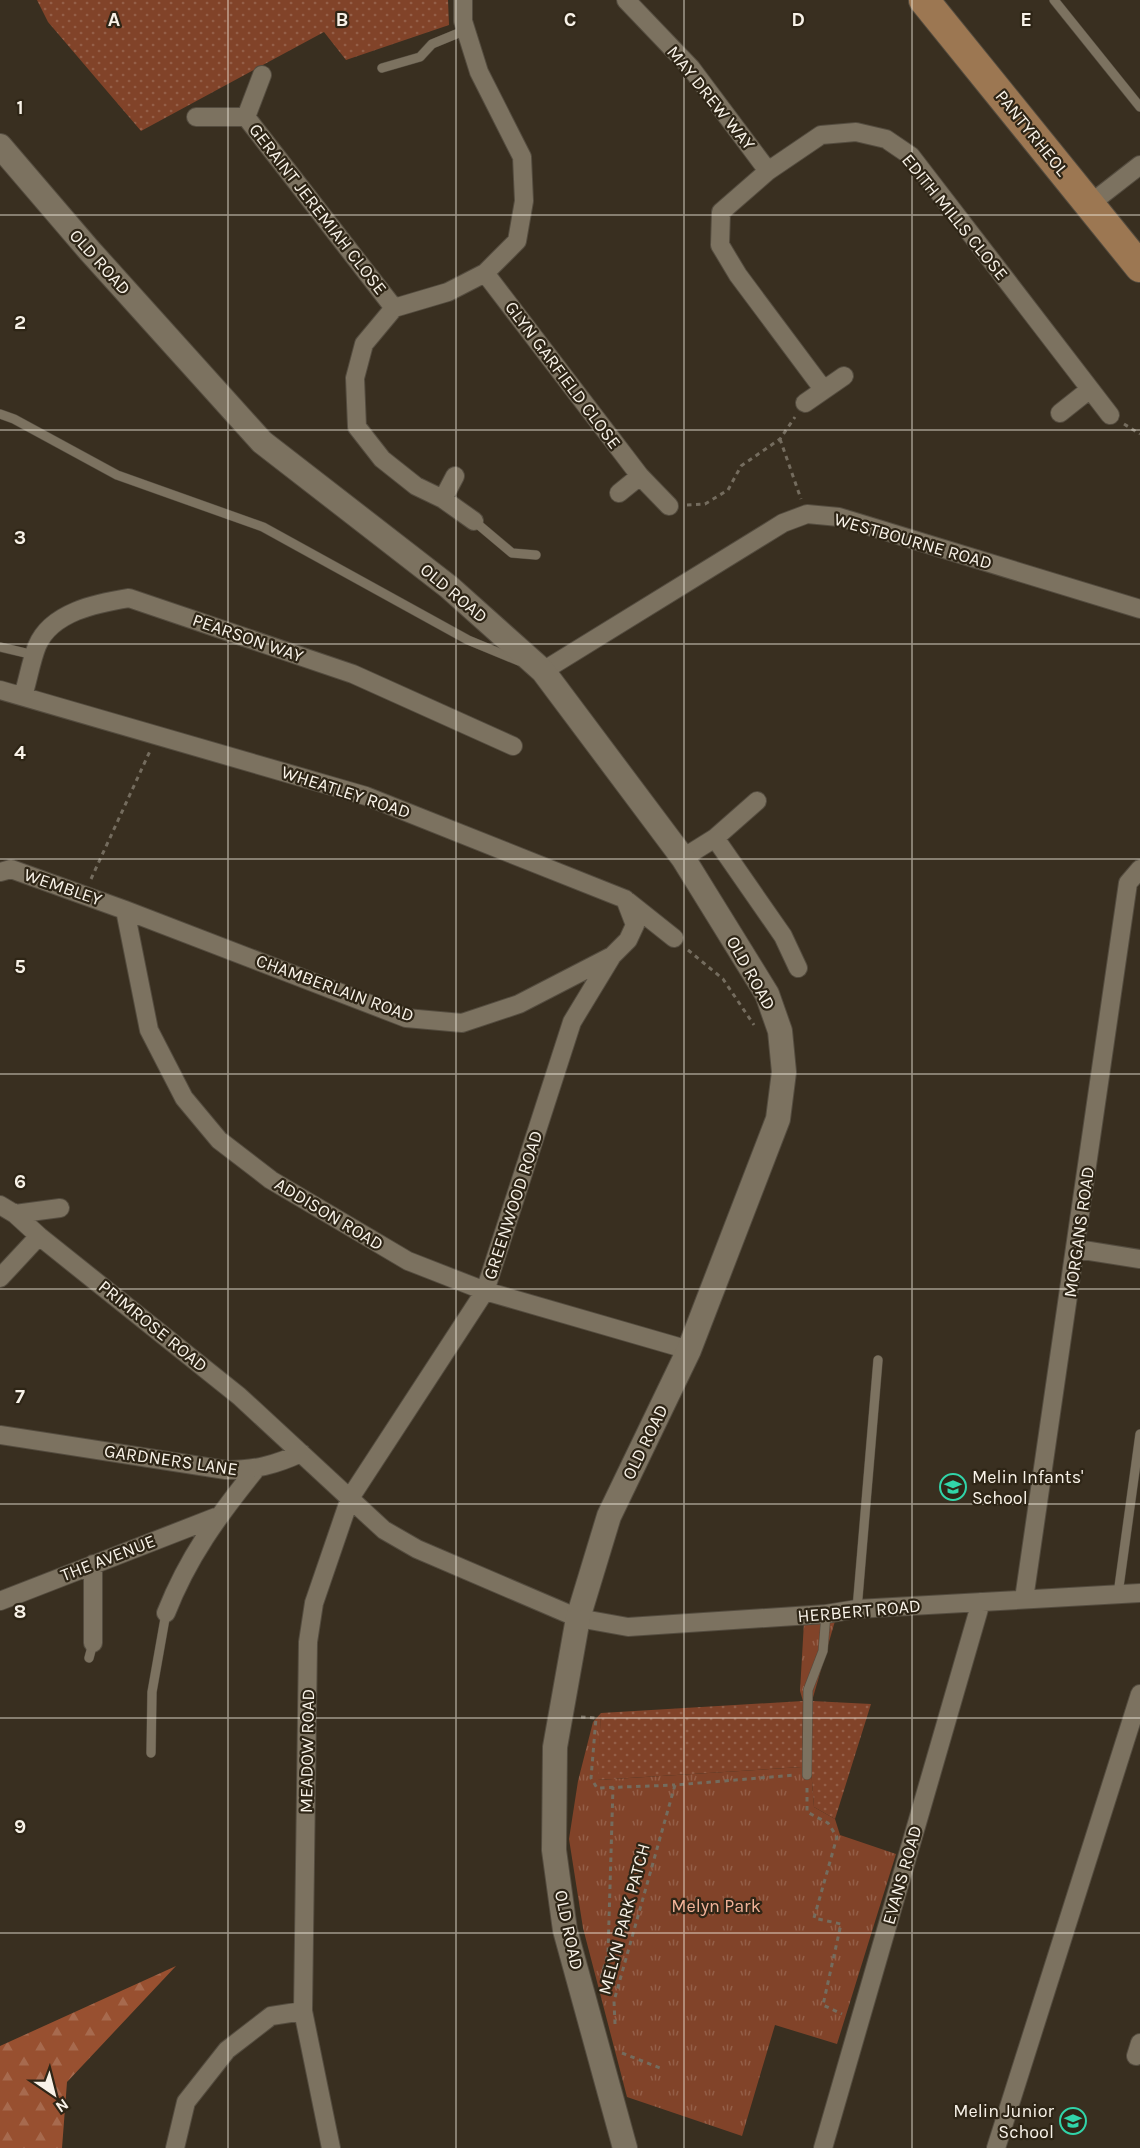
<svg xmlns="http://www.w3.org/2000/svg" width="1140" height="2148" viewBox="0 0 1140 2148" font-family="Karla,sans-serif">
<defs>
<pattern id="grass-dots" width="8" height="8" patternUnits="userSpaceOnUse" patternTransform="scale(1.5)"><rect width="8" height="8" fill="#814329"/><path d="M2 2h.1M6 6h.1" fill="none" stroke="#945f48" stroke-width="1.8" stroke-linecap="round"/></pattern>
<pattern id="forest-firs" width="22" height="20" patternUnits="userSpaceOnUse" patternTransform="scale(1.5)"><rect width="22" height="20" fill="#985030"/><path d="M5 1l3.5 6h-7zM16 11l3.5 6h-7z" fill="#a76a4e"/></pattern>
<pattern id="park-tufts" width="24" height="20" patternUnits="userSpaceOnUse" patternTransform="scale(1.5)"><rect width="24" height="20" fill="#814329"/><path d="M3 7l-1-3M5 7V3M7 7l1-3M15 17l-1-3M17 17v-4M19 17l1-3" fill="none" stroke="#945f48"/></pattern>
</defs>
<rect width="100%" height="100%" fill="#392f20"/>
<!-- grass -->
<path fill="url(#grass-dots)" d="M37,0h411l1,25 -103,35 -22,-28 -183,99 -93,-109z
M803,1701l-1,66 -205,13 4,-67z
M812,1701l59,3 -36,115 -21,-12 -3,-39z"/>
<!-- forest -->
<path fill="url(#forest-firs)" d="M176,1966l-109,116 -5,66h-62v-102z"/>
<!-- park -->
<path fill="url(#park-tufts)" d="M835,1621l-23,80 -1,67 3,39 21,12 5,16 56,19 -59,190 -62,-19 -33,111 -115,-39 -44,-169 -14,-89 9,-58 15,-59 8,-9 -3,67 204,-13 1,-66 -3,-10 4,-69z"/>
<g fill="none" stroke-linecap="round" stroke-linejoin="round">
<defs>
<path id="service" d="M1054,0l86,107
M382,68l38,-11 12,-13 34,-14
M0,414l14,5 103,56 146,52 205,113 51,21
M474,521l38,32 24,2
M0,647l34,8
M1118,1594l22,-160
M857,1609l21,-249
M89,1658l4,-15
M151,1753l1,-61 14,-79
M807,1775l1,-85 15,-39 3,-37"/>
<path id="minor" d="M463,0v21l16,51 43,85 2,44 -7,40 -32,32 -37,19 -54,16 -30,36 -9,34 2,49 25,32 34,27 27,13 31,22
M626,0l65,68 77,103
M262,75l-16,42 148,191
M196,117h50
M1090,204l50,-39
M485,273l155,203 29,30
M823,389l-85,-114 -18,-30 1,-33 47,-41 53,-36 35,-3 30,7 25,17 199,259
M805,403l39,-27
M1060,413l29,-23
M619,493l21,-17
M443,499l12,-23
M543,671l240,-148 24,-9 32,3 301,92
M0,690l366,106 259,103 49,39
M23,696c5,-16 8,-35 14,-50 14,-34 60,-43 92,-48l224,76 160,72
M715,838l68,98 15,32
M683,858l32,-20 42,-37
M0,872l11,-3 114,41 281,108 56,5 57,-19 93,-48
M125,910l24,120 35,68 35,42 52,40 137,81 77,30 204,59
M0,1205l15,9 24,22 200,160 145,134 33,19 161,69 50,9 198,-13 31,-5 283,-16
M15,1214l45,-6
M1077,1249l63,10
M0,1278l39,-42
M0,1435l226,35c29,0 49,-5 75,-17
M1024,1599l104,-716 12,-14
M0,1601l216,-84
M166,1613c22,-56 52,-97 90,-144
M93,1643v-79
M1136,2056l4,-13
M175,2148l11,-46 41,-52 44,-34 32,-5
M331,2148l-28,-137 5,-369 6,-39 36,-105 135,-207 87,-269 40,-66 16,-16 7,-15 -10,-26
M823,2148l158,-546
M996,2148l144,-454"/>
<path id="tertiary" d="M0,146l89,104 173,192 187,145 94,84 140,187 84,136 13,37 4,41 -6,47 -89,231 -80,166 -31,102 -23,129 -1,103 11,80 60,218"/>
<path id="primary" d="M924,0l216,267"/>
</defs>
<!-- service casing -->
<use href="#service" stroke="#544c3f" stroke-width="10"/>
<!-- minor casing -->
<use href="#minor" stroke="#544c3f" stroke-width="20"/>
<!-- tertiary casing -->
<use href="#tertiary" stroke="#544c3f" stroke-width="26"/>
<!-- primary casing -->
<use href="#primary" stroke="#544c3f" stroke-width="32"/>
<!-- path -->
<path stroke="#746c5e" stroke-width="3" stroke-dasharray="4.5 4.5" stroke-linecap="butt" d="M1124,424l16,10
M780,439l21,60
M687,505l18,-1 23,-14 13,-24 39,-27 15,-22
M91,879l59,-128
M688,950l35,29 31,46
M581,1717l15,1 -5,60 6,10 78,-3
M807,1788v24l21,11 9,14 -23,81 27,6 -18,81 19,9
M601,1978l7,-25 5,-166
M615,2024l-1,-23 61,-216 120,-10
M622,2053l38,15"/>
<!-- service -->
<use href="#service" stroke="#7c7260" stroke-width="9"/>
<!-- minor -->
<use href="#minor" stroke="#7c7260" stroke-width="18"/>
<!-- tertiary -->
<use href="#tertiary" stroke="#7c7260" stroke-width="24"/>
<!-- primary -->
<use href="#primary" stroke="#9c7752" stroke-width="30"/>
</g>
<!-- grid -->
<path fill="none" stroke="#f8f2e8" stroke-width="1.5" stroke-opacity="0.55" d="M228,0v2148M456,0v2148M684,0v2148M912,0v2148M0,215h1140M0,430h1140M0,644h1140M0,859h1140M0,1074h1140M0,1289h1140M0,1504h1140M0,1718h1140M0,1933h1140"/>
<!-- icons -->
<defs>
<symbol id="school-ring" viewBox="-11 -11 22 22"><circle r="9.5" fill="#2e2516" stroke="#31d4a9" stroke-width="1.5"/><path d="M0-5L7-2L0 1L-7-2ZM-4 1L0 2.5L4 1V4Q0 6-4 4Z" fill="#31d4a9"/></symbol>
</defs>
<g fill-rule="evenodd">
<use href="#school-ring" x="938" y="1472" width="30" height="30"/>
<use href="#school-ring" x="1058" y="2106" width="30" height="30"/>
</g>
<g text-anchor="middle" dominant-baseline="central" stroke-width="4.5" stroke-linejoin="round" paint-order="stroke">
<!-- street labels -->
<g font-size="18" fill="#f8f2e8" stroke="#2e2516">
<text transform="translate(711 98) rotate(51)">MAY DREW WAY</text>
<text transform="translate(1032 133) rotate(51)">PANTYRHEOL</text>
<text transform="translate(318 209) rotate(52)">GERAINT JEREMIAH CLOSE</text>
<text transform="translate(955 217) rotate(51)">EDITH MILLS CLOSE</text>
<text transform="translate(100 262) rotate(48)">OLD ROAD</text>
<text transform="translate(563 375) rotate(53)">GLYN GARFIELD CLOSE</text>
<text transform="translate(913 541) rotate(16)">WESTBOURNE ROAD</text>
<text transform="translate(454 593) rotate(40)">OLD ROAD</text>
<text transform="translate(248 638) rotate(19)">PEARSON WAY</text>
<text transform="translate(346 792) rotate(18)">WHEATLEY ROAD</text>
<text transform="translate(63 887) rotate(19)">WEMBLEY</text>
<text transform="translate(751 973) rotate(61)">OLD ROAD</text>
<text transform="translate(335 988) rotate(20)">CHAMBERLAIN ROAD</text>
<text transform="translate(513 1205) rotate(-72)">GREENWOOD ROAD</text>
<text transform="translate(329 1214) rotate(31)">ADDISON ROAD</text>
<text transform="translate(1079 1232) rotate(-82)">MORGANS ROAD</text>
<text transform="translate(153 1326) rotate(39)">PRIMROSE ROAD</text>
<text transform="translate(645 1442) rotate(-64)">OLD ROAD</text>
<text transform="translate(171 1460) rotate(8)">GARDNERS LANE</text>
<text transform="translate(108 1558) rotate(-21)">THE AVENUE</text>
<text transform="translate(859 1611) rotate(-5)">HERBERT ROAD</text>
<text transform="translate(307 1751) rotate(-89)">MEADOW ROAD</text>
<text transform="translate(902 1875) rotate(-74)">EVANS ROAD</text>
<text transform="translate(624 1919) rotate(-75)">MELYN PARK PATCH</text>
<text transform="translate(569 1930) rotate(78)">OLD ROAD</text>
</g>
<!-- poi labels -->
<g font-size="18" fill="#f8f2e8" stroke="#2e2516" text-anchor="start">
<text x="972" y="1477">Melin Infants'<tspan x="972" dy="21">School</tspan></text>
<text x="1054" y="2111" text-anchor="end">Melin Junior<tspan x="1054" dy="21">School</tspan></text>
</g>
<!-- park labels -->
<g font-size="18" fill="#f3b49a" stroke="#2e2516">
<text x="716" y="1906">Melyn Park</text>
</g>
</g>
<g font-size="20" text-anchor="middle" font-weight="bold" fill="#f8f2e8" stroke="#2e2516" stroke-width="4.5" stroke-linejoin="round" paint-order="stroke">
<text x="114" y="26">A</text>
<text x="342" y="26">B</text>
<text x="570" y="26">C</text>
<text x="798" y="26">D</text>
<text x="1026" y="26">E</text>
<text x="20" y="114">1</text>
<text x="20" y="329">2</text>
<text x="20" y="544">3</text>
<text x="20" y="759">4</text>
<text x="20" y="973">5</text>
<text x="20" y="1188">6</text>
<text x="20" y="1403">7</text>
<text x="20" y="1618">8</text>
<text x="20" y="1833">9</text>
</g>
<!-- north arrow -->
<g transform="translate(54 2094) rotate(145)" stroke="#2e2516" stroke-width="4.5" paint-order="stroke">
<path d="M0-4.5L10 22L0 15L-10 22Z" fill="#f8f2e8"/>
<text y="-9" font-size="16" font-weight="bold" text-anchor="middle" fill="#f8f2e8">N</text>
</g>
</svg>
